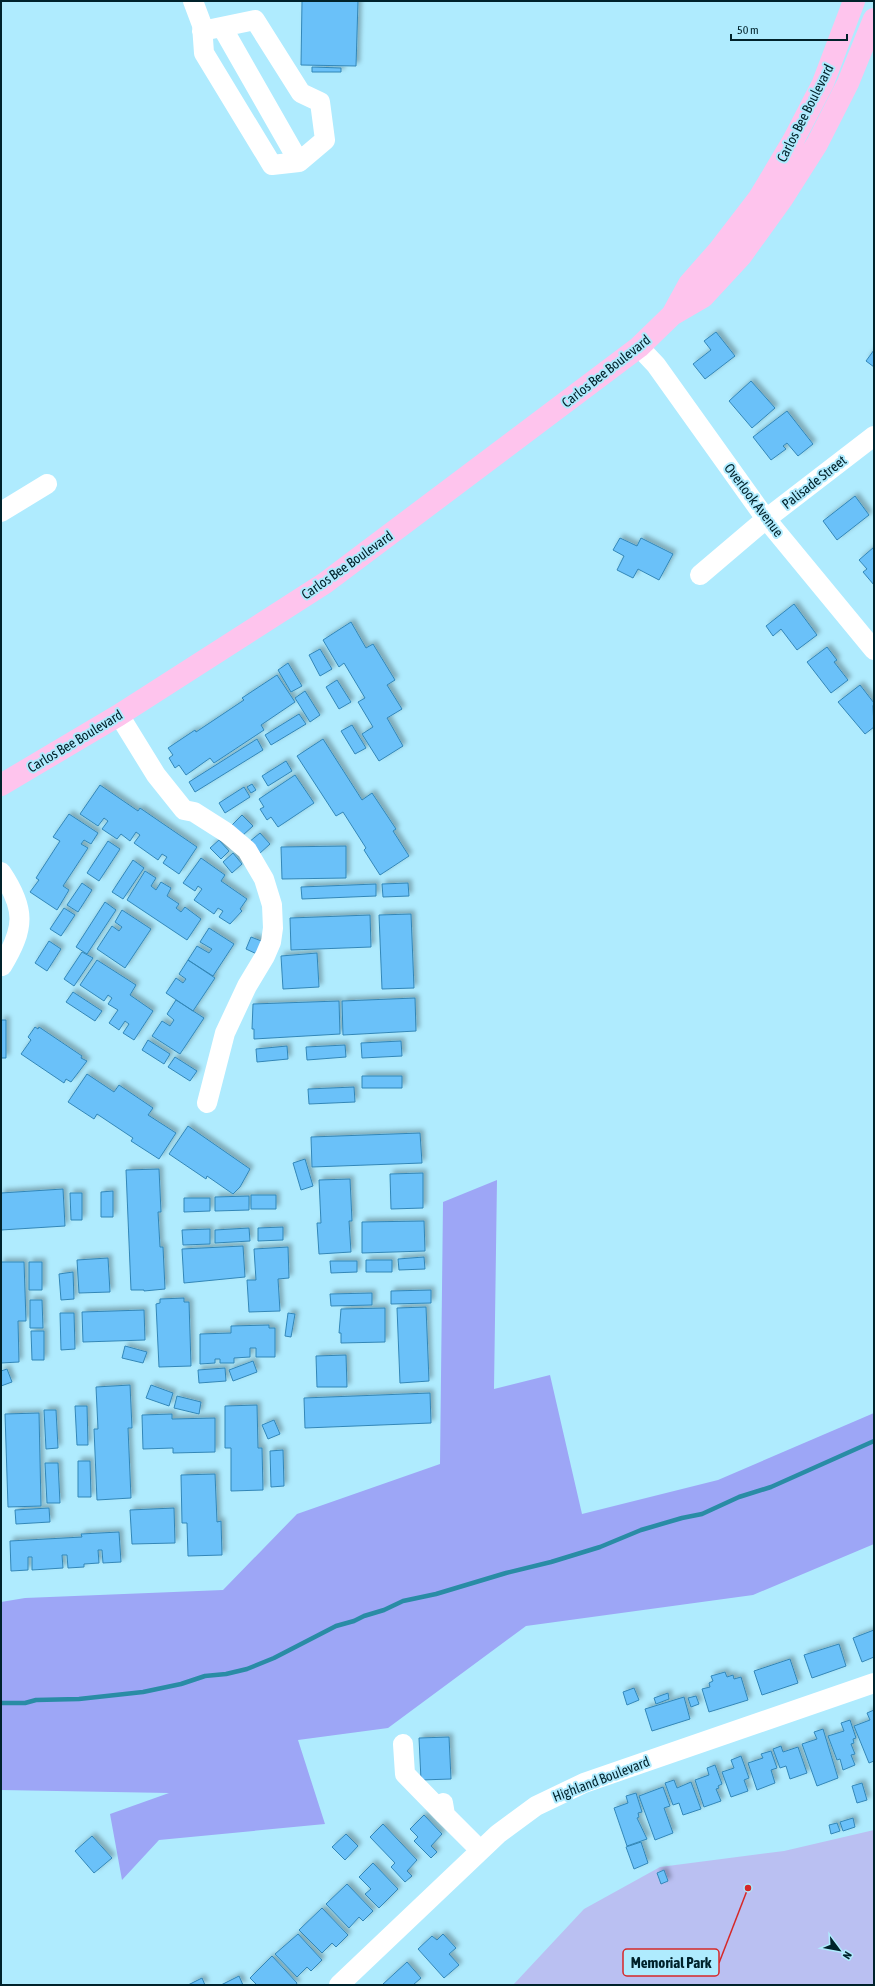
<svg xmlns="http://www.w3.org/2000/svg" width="875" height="1986" viewBox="0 0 875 1986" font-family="'Asap Condensed',sans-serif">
<defs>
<filter id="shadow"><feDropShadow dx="3.5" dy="-3.5" stdDeviation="2" flood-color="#0004"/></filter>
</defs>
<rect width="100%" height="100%" fill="#afebfe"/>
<!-- green -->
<path fill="#bac0f2" d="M874,1830v155h-361l71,-76 76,-42 124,-16z"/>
<!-- forest -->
<path fill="#9da6f6" d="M497,1180l-3,209 56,-14 32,139 136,-34 156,-67v131l-121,51 -227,31 -138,102 -90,12 27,84 -166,16 -37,40 -12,-66 59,-21 -168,-3v-188l24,-4 198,-8 74,-76 143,-50 3,-262z"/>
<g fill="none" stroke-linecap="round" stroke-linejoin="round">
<!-- stream -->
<path stroke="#298ca5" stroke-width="4.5" d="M1,1703h24l11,-3 43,-1 64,-7 38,-8 24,-8 21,-2 21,-5 27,-11 62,-32 18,-5 10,-5 20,-6 19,-9 33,-7 70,-21 45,-11 49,-15 41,-17 41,-12 20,-4 37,-17 32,-10 103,-46"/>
</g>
<!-- building -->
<path fill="#6ac1f9" stroke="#3387b8" filter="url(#shadow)" d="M302,1h56l-2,65 -55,-1z
M312,67l29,1v4h-29z
M716,332l19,24 -30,23 -12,-15 18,-14 -7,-9z
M874,350v17l-8,-6z
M751,381l24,27 -23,20 -23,-27z
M787,411l26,33 -15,12 -11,-13 -4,3 3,3 -15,11 -18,-23z
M855,496l14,19 -32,25 -14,-19z
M620,538l17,8 4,-8 32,16 -14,26 -21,-11 -5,9 -16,-8 7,-14 -11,-6z
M874,547v38l-11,-13 4,-3 -8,-9z
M794,604l23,31 -20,15 -16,-21 -8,7 -7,-10z
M351,622l15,26 7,-4 22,36 -8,5 15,24 -15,9 16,28 -24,15 -17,-27 11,-7 -15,-25 7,-4 -21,-35 -5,4 -16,-27z
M827,647l10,13 -3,2 14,18 -17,13 -24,-31z
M320,649l12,20 -12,7 -11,-21z
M288,663l14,23 -11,6 -13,-22z
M277,675l18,27 -34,23 3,5 -50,33 -4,-5 -24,17 -7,-10 -4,3 -6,-10 4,-3 -5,-7 27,-18 1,2 48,-32 -2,-2z
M337,680l14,22 -12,7 -13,-22z
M860,685l14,18 -1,3 1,21 -9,7 -27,-32z
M305,691l15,24 -10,7 -15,-24z
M299,714l7,10 -35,21 -6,-10z
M352,725l14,23 -11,6 -14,-23z
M257,739l6,11 -68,42 -6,-10z
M323,739l39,61 10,-7 24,36 -3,2 16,25 -29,19 -16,-25 2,-2 -23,-36 -7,4 -39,-60z
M286,761l6,10 -24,15 -6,-10z
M295,775l19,28 -36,24 -7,-10 -4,3 -7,-11 4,-2 -5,-8z
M252,784l4,6 -5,3 -4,-6z
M100,785l38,26 2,-3 57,39 -18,27 -16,-11 4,-6 -5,-3 -4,6 -24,-17 6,-8 -4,-3 -6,9 -9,-7 -4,5 -15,-10 6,-8 -4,-3 -6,8 -18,-12z
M244,787l6,10 -25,16 -6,-10z
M69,814l29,19 -7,11 -7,-4 -3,4 7,4 -25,38 6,4 -12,20 -27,-18 9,-12 -3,-2 24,-37 -7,-4z
M242,815l11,11 -11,10 -10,-11z
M260,833l10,11 -11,10 -10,-12z
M219,840l10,11 -8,8 -11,-11z
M108,841l12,8 -21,32 -12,-8z
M346,846v32l-64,1 -1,-32z
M233,853l9,11 -10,9 -9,-11z
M201,858l24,17 -4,6 26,18 -7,10 2,2 -12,13 -11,-7 4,-6 -5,-3 -4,6 -20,-14 8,-11 -4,-3 -3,5 -12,-8z
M133,860l11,8 -21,31 -11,-7z
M145,871l11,7 -5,8 5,4 5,-8 10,6 -4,8 12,8 -3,4 5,4 4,-5 16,12 -14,21 -60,-40z
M82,883l10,7 -14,22 -11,-7z
M408,883l1,13 -26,1 -1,-13z
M376,884v12l-74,3 -1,-12z
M105,902l11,8 -29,44 -11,-7z
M64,908l11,7 -14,21 -11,-7z
M122,910l29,19 -26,39 -28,-19 15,-23 7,5 3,-4 -7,-5z
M411,914l3,74 -32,1 -3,-74z
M370,915l1,32 -80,3 -1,-32z
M209,928l25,16 -21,32 -25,-16 9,-14 12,7 3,-4 -12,-7z
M251,937l13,5 -5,13 -13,-6z
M49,941l12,8 -14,22 -12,-8z
M82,952l11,6 -19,28 -10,-7z
M317,953l2,34 -36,2 -2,-33z
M97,960l39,25 -6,10 23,16 -19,29 -11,-7 6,-9 -4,-3 -6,9 -10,-7 9,-13 -10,-6 4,-6 -4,-3 -4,6 -24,-16z
M188,960l27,18 -22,33 -27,-18 10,-15 7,5 3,-4 -7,-5z
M73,992l29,19 -7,10 -29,-19z
M415,998l1,33 -73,4 -1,-34z
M176,1000l28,18 -24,36 -28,-18 10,-15 8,5 4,-6 -7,-6z
M339,1001l1,33 -86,5v-10h-2l1,-25z
M1,1020h5v38h-5z
M35,1027l3,2 1,-2 43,29 -1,2 6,3 -16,21 -5,-3 -2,4 -43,-29 10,-14 -3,-3z
M148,1040l22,14 -6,10 -22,-14z
M401,1041l1,15 -40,2 -1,-15z
M345,1045l1,12 -39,3 -1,-13z
M287,1046l1,13 -31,3 -1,-13z
M175,1057l22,14 -7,10 -22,-14z
M87,1074l27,18 5,-7 34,23 -5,7 28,18 -17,26 -28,-18 2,-3 -36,-24 -3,5 -26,-17z
M362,1076h40v12h-40z
M354,1087l1,15 -46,2 -1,-15z
M188,1126l62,43 -10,18 -7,7 -26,-18 -1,3 -37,-25z
M420,1133l2,30 -110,4 -1,-30z
M305,1159l8,27 -12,4 -8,-27z
M159,1169l2,43h-3l2,35h3l2,42 -21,2v-1h-13l-5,-120z
M423,1173v35l-32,1 -1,-35z
M350,1179l2,42h-3l2,31 -32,2 -2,-31h4l-2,-43z
M63,1189l2,37 -64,4v-37z
M113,1191v26h-12v-25z
M70,1193h12v27h-11z
M251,1195h25v14h-25z
M249,1196v14l-34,1v-14z
M184,1198h26v13l-26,1z
M424,1221l1,30 -63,2v-31z
M283,1227v13l-25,1v-13z
M249,1228l1,13 -35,2v-13z
M210,1229v15l-27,1 -1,-15z
M243,1246l2,31 -61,6 -2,-34z
M288,1247l1,31 -11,1 2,32 -31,1 -2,-32h9l-2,-31z
M424,1257l1,12 -26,1 -1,-11z
M108,1258l2,34 -31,1 -2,-33z
M366,1260h26v12h-26z
M330,1261h27v11l-26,1z
M1,1262h23l2,59h-8l1,41 -18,1z
M29,1262h13v28h-13z
M73,1272l1,27 -13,1 -2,-26z
M431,1290v13l-40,1v-13z
M372,1293v12l-41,1 -1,-12z
M184,1298v4h5l2,64 -32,1 -3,-63 4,-1v-4z
M30,1300h12l1,28h-13z
M426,1307l3,74 -29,2 -3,-75z
M385,1308v34l-44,1v-10h-2l2,-24z
M144,1310l1,30 -62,2 -1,-30z
M60,1313h14l1,36 -14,1z
M288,1313l7,1 -4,23 -6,-1z
M269,1325v3h6v29h-19v-9h-6v9l-16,1v5h-14v-4h-5v4l-15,1v-30l31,-1v-7z
M31,1331h13v29h-12z
M125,1346l22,6 -4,11 -21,-5z
M346,1355l1,32h-30l-1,-31z
M253,1361l4,11 -24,9 -4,-11z
M225,1368l1,13 -27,2 -1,-13z
M7,1369l5,13 -11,4v-15z
M130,1385l2,43h-4l3,70 -34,2 -3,-71h4l-2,-42z
M151,1385l22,8 -4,13 -23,-8z
M430,1393l1,30 -126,5 -1,-30z
M177,1396l24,6 -2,12 -25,-6z
M257,1405l1,43h4l1,42 -32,1v-43h-6v-42z
M75,1406h12l1,39h-11z
M44,1410h12l2,38 -12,1z
M39,1413l2,93 -33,1 -3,-93z
M172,1414v5l43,-1v34l-42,1v-5l-30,1 -1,-34z
M274,1420l6,14 -12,5 -6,-14z
M283,1450l1,36 -13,1 -1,-36z
M78,1461h12l1,36h-13z
M45,1463h13l2,40h-13z
M215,1474l2,48 4,-1 1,34 -34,1 -1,-33h-5l-1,-48z
M49,1508l1,14 -34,2 -1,-14z
M174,1508l1,35 -43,1 -2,-34z
M119,1532l2,30 -18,1 -1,-13h-4l1,13 -15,1v3l-16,1 -1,-13h-5l1,13 -31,2v-13h-4v13l-17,1 -1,-30 72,-4 -1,-3z
M874,1630v27l-12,5 -9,-24z
M839,1644l7,22 -34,12 -8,-23z
M790,1659l8,24 -36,12 -8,-24z
M725,1672l2,5 6,-2 1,4 7,-2 7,23 -39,12 -7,-23 8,-2 -1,-4 4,-2 -2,-5z
M634,1688l5,12 -12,5 -4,-13z
M668,1693l1,6 -13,5 -2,-6z
M696,1696l3,8 -8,3 -3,-9z
M684,1697l6,22 -38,12 -7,-22z
M874,1710v51l-5,2 -15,-37 16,-6 -3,-7z
M850,1720l6,18 -3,1 1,4 -3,1 4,10 -4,1 4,10 -12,5 -3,-11 -3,1 -9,-24 16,-5 -3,-8z
M823,1729l15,49 -21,8 -15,-42 15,-5 -3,-7z
M449,1737l2,42 -30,1 -2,-42z
M781,1746l2,6 15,-5 9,26 -17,6 -4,-13 -6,2 -7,-19z
M771,1751l6,17 -6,2 4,13 -18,7 -9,-27 15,-5 -2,-4z
M741,1756l8,22 -5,2 4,11 -17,6 -9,-25 12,-4 -3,-8z
M715,1765l7,19 -4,2 1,2 -3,1 5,12 -17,6 -9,-27 14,-5 -2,-7z
M674,1780l3,8 14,-6 10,27 -18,6 -4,-12 -6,2 -8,-22z
M862,1783l5,17 -10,3 -5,-17z
M663,1787l7,19 -6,2 9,25 -18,7 -16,-44z
M636,1793l6,19 -4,1 1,4 -2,1 10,21 -20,7 -13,-38 14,-5 -2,-7z
M424,1815l18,19 -11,12 6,6 -6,6 -17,-17 4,-4 -8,-8z
M853,1818l2,9 -12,4 -3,-9z
M837,1823l3,8 -9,3 -2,-9z
M383,1824l34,36 -10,11 5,5 -7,6 -14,-15 4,-4 -25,-26z
M346,1834l12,12 -13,14 -13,-13z
M92,1836l20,22 -18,15 -19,-22z
M641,1842l7,21 -14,6 -8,-22z
M373,1863l25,26 -19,19 -14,-14 6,-5 -12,-12z
M664,1870l4,11 -7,3 -4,-11z
M347,1884l26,27 -10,10 -4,-4 -10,11 -23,-24z
M322,1908l26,27 -12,12 -4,-4 -10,10 -23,-23z
M298,1934l24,26 -11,11 -4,-4 -10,10 -22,-23z
M443,1934l13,14 -7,6 10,11 -15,13 -26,-29 14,-13 5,4z
M272,1956l25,27 -1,2h-39l-7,-7z
M407,1962l14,16 -8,7h-31z
M239,1976l4,9h-22z
M202,1978l3,7h-17z"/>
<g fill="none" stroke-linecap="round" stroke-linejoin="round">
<!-- minor -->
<path stroke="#fff" stroke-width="20" d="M193,1l9,24 2,28 68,112 27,-3 26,-22 -5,-38 -19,-9 -46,-73 -53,11
M222,27l77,135
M639,347l17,18 110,154 108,131
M1,512l46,-28
M700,575l66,-56 108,-83
M119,715l37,60 28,35 10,2 33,21 20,17 17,29 8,26 1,23 -2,14 -6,14 -18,30 -22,47 -18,70
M1,872c25,37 24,56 1,94
M403,1744l2,30 40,41
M443,1803l2,12 35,35
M339,1985l159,-151 38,-28 48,-23 290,-100"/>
<!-- major -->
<path stroke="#fec4ed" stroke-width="22" d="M672,315l17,-31 30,-34 40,-52 34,-57 30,-58 31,-82
M1,785l118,-70 206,-132 314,-236 33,-32 31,-18 38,-41 41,-57 35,-55 31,-61 26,-64"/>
</g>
<g text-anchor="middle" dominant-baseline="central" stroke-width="4" stroke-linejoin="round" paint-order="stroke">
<!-- street labels -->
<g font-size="14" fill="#00222b" stroke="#afebfe">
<text transform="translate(805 113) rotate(-63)">Carlos Bee Boulevard</text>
<text transform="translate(606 371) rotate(-38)">Carlos Bee Boulevard</text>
<text transform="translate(814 482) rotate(-38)">Palisade Street</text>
<text transform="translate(754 500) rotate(53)">Overlook Avenue</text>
<text transform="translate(347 565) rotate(-35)">Carlos Bee Boulevard</text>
<text transform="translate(75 741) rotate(-31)">Carlos Bee Boulevard</text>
<text transform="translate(601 1779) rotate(-21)">Highland Boulevard</text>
</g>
</g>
<!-- callouts -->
<path fill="none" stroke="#d62828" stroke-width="1.5" d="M748 1888L719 1963"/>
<circle fill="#d62828" stroke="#afebfe" stroke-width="1.5" cx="748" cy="1888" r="4"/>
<rect fill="#afebfe" stroke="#d62828" stroke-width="1.5" x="623" y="1949" width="96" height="27" rx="4"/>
<g font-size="15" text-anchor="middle" font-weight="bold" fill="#00222b">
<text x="671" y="1968">Memorial Park</text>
</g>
<!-- border -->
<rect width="875" height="1986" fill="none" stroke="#00222b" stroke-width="4"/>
<!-- north arrow -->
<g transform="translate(839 1950) rotate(122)" stroke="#afebfe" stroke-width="3" paint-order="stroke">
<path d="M0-3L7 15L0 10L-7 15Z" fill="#00222b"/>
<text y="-6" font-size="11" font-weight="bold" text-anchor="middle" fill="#00222b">N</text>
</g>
<!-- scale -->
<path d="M731 34v6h116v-6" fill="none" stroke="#00222b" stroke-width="2"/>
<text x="737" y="34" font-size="12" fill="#00222b" stroke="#afebfe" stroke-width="3" paint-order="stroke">50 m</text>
</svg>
